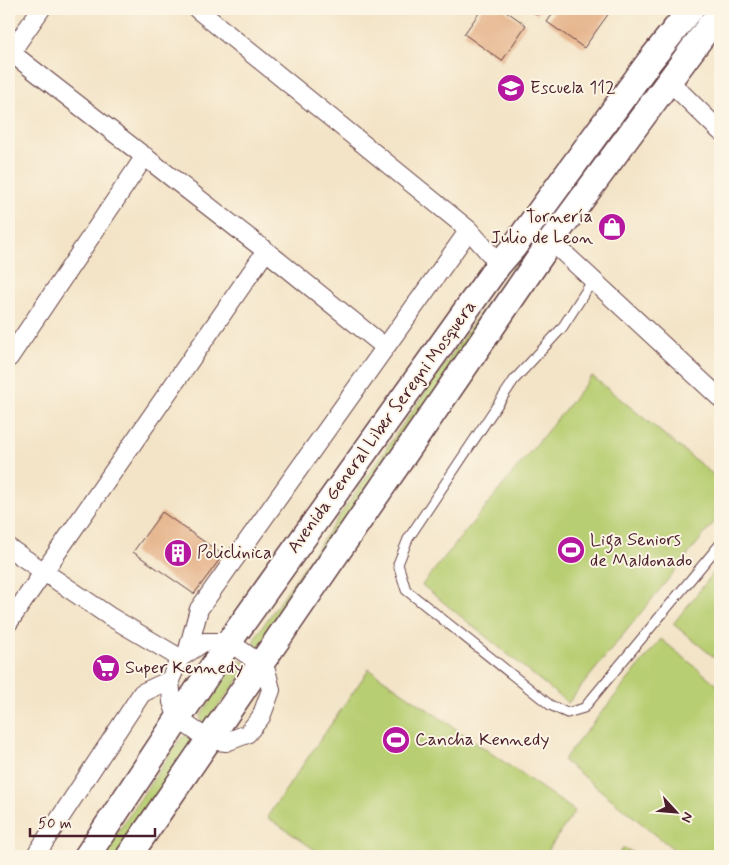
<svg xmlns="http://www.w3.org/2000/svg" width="729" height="865" viewBox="0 0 729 865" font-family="Mynerve,sans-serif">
<rect width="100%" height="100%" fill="#fcf5e5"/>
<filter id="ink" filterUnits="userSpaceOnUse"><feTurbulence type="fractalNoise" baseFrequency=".02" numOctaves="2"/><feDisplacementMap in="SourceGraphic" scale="10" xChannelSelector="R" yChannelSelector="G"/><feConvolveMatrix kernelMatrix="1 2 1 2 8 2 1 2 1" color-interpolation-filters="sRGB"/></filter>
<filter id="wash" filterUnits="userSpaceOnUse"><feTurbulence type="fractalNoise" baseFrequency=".0096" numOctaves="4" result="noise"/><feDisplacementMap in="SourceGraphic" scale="20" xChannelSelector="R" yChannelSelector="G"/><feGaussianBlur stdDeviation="1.12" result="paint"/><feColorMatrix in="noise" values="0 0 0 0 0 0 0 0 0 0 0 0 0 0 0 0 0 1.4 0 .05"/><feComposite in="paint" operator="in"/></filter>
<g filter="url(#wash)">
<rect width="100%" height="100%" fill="#f3e4c7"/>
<!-- green -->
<path fill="#b8ce72" stroke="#81764e" d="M554,219l-295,429 -4,-3 -1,-4 2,-5 260,-374z
M592,376l128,104v35l-152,188 -146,-118z
M720,565v97l-47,-38z
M661,639l59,48v169h-38l-119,-96z
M241,661l5,2v7l-40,53 -5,-2v-6l34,-51z
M369,669l206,142 -31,45h-220l-57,-39z
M188,735l6,4 1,5 -76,112h-17l79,-118z
M624,848l16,8h-24z"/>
<g id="blocks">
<!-- building -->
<path fill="#e6b68e" d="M482,9h21l23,16 -24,36 -38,-27z
M529,9h12l-4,6z
M556,9h47l6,4 -25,35 -37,-26z
M162,512l61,43 -29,39 -61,-42z"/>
</g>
</g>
<g filter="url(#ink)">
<use href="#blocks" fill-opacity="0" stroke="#633d42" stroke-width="1"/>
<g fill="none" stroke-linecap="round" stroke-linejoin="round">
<defs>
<path id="lane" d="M593,280l-31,48 -48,52 -106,159 -10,25 8,26 144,115 17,8 17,-5 136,-164"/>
<path id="street" d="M197,9l272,221 30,34
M9,51l257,200 119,96
M9,55l32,-46
M668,80l52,51
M551,241l169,157
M9,358l136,-202
M9,548l100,68 71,42
M9,622l257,-371
M204,642h25l32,22 6,9 4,17 -10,27 -14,17 -21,8 -17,-2 -31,-21 -6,-17 -2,-22 10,-22z
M187,653l12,-44 270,-379
M35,856l107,-163 28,-13"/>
<path id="secondary" d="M87,856l142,-214 270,-378 14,-16 136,-186 42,-53
M129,856l422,-615 169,-229"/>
</defs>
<!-- lane casing -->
<use href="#lane" stroke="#633d42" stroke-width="11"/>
<!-- street casing -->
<use href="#street" stroke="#633d42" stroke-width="20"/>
<!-- secondary casing -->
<use href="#secondary" stroke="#633d42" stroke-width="28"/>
<!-- lane -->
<use href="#lane" stroke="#fff" stroke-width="9"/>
<!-- street -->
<use href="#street" stroke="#fff" stroke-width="18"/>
<!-- secondary -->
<use href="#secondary" stroke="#fff" stroke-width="25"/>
</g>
</g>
<!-- icons -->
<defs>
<symbol id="school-disc" viewBox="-11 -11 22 22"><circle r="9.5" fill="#b5179e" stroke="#fcf5e5"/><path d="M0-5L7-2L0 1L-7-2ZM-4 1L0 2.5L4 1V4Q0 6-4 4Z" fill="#fff"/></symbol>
<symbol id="shop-disc" viewBox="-11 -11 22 22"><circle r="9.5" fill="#b5179e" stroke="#fcf5e5"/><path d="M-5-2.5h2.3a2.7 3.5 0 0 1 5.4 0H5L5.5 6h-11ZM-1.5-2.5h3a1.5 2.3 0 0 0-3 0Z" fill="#fff"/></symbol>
<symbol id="stadium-disc" viewBox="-11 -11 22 22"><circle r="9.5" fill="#b5179e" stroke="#fcf5e5"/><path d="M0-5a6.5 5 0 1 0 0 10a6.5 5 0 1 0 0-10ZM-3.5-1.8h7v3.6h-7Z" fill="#fff"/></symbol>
<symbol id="building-disc" viewBox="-11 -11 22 22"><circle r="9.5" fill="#b5179e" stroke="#fcf5e5"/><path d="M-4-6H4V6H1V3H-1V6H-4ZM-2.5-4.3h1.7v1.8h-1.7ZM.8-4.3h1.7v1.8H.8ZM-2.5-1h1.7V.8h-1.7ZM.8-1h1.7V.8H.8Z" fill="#fff"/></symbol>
<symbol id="supermarket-disc" viewBox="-11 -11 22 22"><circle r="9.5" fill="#b5179e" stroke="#fcf5e5"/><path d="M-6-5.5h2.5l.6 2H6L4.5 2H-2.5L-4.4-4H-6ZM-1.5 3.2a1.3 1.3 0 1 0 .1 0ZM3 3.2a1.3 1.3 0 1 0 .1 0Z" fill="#fff"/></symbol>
</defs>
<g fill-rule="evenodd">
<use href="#school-disc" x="495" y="72" width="32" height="32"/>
<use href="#shop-disc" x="596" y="211" width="32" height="32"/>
<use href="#stadium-disc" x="555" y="534" width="32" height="32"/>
<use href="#building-disc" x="162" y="537" width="32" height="32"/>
<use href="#supermarket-disc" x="90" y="652" width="32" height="32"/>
<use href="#stadium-disc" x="380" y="724" width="32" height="32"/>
</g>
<g text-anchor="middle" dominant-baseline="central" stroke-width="4" stroke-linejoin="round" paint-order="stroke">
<!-- poi labels -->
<g font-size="18" fill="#4a1f2b" stroke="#fcf5e5" text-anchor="start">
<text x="530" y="88">Escuela 112</text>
<text x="593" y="217" text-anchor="end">Tornería<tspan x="593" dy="21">Julio de Leon</tspan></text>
<text x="590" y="540">Liga Seniors<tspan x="590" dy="21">de Maldonado</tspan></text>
<text x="197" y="553">Policlinica</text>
<text x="125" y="668">Super Kennedy</text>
<text x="415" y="740">Cancha Kennedy</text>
</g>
<!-- street labels -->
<g font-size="18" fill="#4a1f2b" stroke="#fcf5e5">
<text transform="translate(382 427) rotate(-54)">Avenida General Liber Seregni Mosquera</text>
</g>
</g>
<!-- margin -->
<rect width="729" height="865" fill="none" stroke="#fcf5e5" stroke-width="30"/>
<!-- north arrow -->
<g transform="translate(676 812) rotate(116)" stroke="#fcf5e5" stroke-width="4" paint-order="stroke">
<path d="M0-4L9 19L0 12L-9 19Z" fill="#4a1f2b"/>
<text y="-8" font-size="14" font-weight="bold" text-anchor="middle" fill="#4a1f2b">N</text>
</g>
<!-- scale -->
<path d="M30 828v8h125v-8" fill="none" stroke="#4a1f2b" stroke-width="2.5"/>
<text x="38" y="828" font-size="15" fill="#4a1f2b" stroke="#fcf5e5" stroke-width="4" paint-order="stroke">50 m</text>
</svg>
